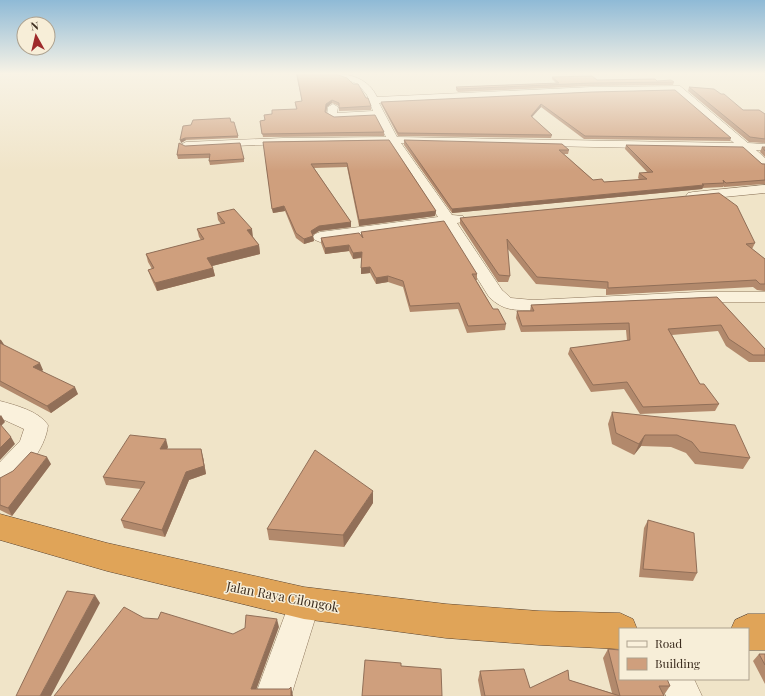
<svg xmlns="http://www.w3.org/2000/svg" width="765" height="696" viewBox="0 0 765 696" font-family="'Playfair Display',serif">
<rect width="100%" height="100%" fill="#f0e4c8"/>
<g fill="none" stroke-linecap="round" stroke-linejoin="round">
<defs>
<path id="minor" d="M332,74c18,-1 37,5 45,23l214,-10 89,-1 68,57 17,1v6h-9l9,8v10l-4,-1 -19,-17 -341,-7 51,72 11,1 2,3 -2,3 -6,1 45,67 9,8 22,2 165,-8h67v10h-67l-165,8c-20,0 -29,1 -44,-13l-45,-72 -124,17 -5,-2 -3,-3 3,-3 5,-2 118,-15 -48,-74 -107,1 -97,4 -6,-3 6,-3 97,-4 103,-1 -10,-20 -42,2 -7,-4 1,-8 5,-3 5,3 -1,6 36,-2 -6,-16 -9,-11zM675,91l59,52 -337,-6 -18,-34 212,-10z
M765,185v8l-72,7 -5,-1 -2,-3 2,-3 5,-1z
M0,401c15,4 39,10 48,24 -2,23 -26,55 -48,62v-25l20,-21 4,-12 -24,-11z
M304,588l11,5 5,10 -29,93h-36l38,-103z
M660,679h34l8,17h-36z"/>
<path id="highway" d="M0,514l107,29 197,44 142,17 93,7 81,2 13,6 4,10h-17v20l-81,-4 -93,-7 -142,-19 -197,-48 -107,-31z
M748,614h17v36h-17v-21h-17l4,-9z"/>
</defs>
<!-- minor casing -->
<use href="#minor" stroke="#8d765c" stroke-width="1"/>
<!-- highway casing -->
<use href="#highway" stroke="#5b4430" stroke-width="1"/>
<!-- minor -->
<use href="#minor" fill="#faf1dc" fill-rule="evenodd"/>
<!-- highway -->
<use href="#highway" fill="#e0a458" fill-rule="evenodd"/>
</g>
<!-- wall -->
<path fill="#b2896c" d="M296,74h39l36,32v4l-32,1v-5l-7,-3 -5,4 -1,5 8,5 50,15v4l-121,1 -3,-16 5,-1 31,-11 -1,-7 7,-1z
M552,77l45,3 60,1 17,1 -1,3 -82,1 -133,6 -2,-2v-3l100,-4 -4,-4z
M689,87l54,23 22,4v29l-16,-1 -61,-51z
M592,92l139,46 -1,3 -146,-2 -43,-32 -9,10 20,18 -1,3 -153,-2 -17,-32v-2z
M231,122l7,14v2l-52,2 -5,3 10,-18z
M389,140l47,71 -1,5 -76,10 -12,-59 -33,1 37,54v5l-32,4 -6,4 1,6 -10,3 -8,-6 -11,-27 -12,2 -10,-71z
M404,140l165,10 -1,4h-4l29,26 11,2 36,-2 -2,-2 1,-5h9l-23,-24 1,-4 139,19v20l-41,3 -1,-1v1l-20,1 -1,1 -250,24 -48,-68z
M185,146l59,13v3l-34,3 -1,-4 1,-3 -32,1 -1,-4z
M762,147h3v10l-5,-5z
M217,213l36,24 6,8 1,9 -48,12 1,2 2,8 -58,15 -6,-13 -3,-8 4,-1 -4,-7 -2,-8 55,-14 -2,-3 -2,-8 24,-5 -3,-4z
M460,218l295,25 -3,6 13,10v32l-8,-1 -4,-3 -147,8v-6l-70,-5 -29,-36 3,28 -2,6h-10l-38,-58z
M361,232l116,42v6h-1l17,29 13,15 -1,6 -38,3 -9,-24 -48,3 -7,-25 -15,-5 -12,2 -6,-11 -9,1v-6l1,-10 -9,1 -4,-8 -24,3 -4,-11v-5l40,-1z
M717,297l48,52v13h-16l-23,-16 -8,-15 -46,4 28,49 19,20 -4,7 -75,3 -16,-25 -33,3 -23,-38 2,-6 57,-7 -1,-11 -105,2 -5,-14 1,-7h13l1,-6z
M0,339l4,6 39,25 -1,1 36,23 -27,19 -51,-27z
M612,412l138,46 -7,11 -48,-5 -9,-11 -15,-6 -30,-1 -7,9 -22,-11 -4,-20z
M168,447l-1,2 36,8 3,17 -17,6 -24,57 -41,-9 -3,-8 20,-31 -35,-4 -3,-8z
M51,464l-39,52 -12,-6v-32z
M373,503l-29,44 -75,-7 -2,-11z
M648,520l49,53 -4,8 -54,-4 5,-49z
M608,649l62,37 -6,9h-1l1,1h-183l-3,-16 2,-9 50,17 39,-8 43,13 -9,-35z
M759,654h6v30l-12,-23z"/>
<!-- shaded-wall -->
<path fill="#916f58" d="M332,100v3l-5,4 -1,8v-11z
M541,104v3l-11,12 1,-3z
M185,138l1,2 -5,3 -1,-3z
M704,185l-2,4 -250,24v-4z
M284,206l1,5 -12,2 -1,-4z
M436,211l-1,5 -76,10v-6z
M351,222v5l-32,4 -8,5v-5l8,-5z
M252,229l1,8 -5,1 -1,-8z
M313,236l1,5 -10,3v-5z
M259,245l1,9 -52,13 -1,-9z
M349,245v6l-24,3v-6z
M362,252l1,5 -10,2v-6z
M370,267v6l-9,1v-6z
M213,268l2,8 -58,15 -2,-8z
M388,276v6l-12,2v-6z
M0,340h1l4,6 -5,2z
M40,363l3,7 -6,4 -4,-7z
M75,387l3,7 -27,19 -4,-7z
M1,415l4,7 -5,5v-11z
M645,435l-4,11 -7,9 5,-11z
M11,437l4,7 -15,16v-12z
M166,439l2,8 -5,10 -3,-8z
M201,449l2,8 3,17 -17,6 -24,57 -3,-7 24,-58z
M47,457l4,7 -39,52 -4,-8z
M373,491v12l-29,44 -1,-12z
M95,595l5,8 -49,93h-11z
M277,619l2,8 -25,69 -3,-7z
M291,687l2,9h-2z"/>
<!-- building -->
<path fill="#cf9f7d" stroke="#916f58" d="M297,74h38l12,4 6,6h5l8,14h2l3,8 -32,2v-5l-7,-3 -6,4 -1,8 9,5 41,-2 9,17 -122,2 -2,-13 5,-1 -1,-5 8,-1v-4l25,-1 -2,-7 7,-1z
M592,76l5,4 58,-1 2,2 14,-1 3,2 -83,1 -133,6 -2,-2 103,-4 -7,-6z
M689,87l25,2 7,5h3l19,16h16l6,4v25l-15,-2z
M675,90l56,48 -146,-2 -44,-32 -10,12 21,19 -154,-2 -17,-31 211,-10z
M230,118l1,4h3l4,14 -53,2 -5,2 3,-14 8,-1 2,-5z
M389,140l47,71 -77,9 -12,-57 -36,1 40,58 -32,4 -8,5 2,5 -9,3 -8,-6 -12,-27 -12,3 -9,-67z
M404,140l158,4 7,6h-10l34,30 9,-1 2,3 43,-3 -8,-6 14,-1 -27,-27 117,2 19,17h3v16l-39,3 -3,-3 1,3 -22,1 2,1 -252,24z
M179,143l6,3 55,-3 4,16 -35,2 1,-7 -33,1z
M762,147h3v4z
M719,193l18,13 18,37 -9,1 19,15v25h-5l-4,-4 -148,8v-6l-71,-5 -30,-38 3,37 -11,-1 -39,-57z
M234,209l18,20 -5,1 12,15 -52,13 6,10 -58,15 -7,-13 6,-2 -8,-14 58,-15 -7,-10 28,-6 -8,-10z
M444,221l33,53h-5l21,35h5l8,15 -38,2 -9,-23 -49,3 -7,-25 -15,-5 -12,2 -6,-11 -9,1 1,-16 -9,1 -4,-8 -24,3 -4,-10 38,-5 4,5 -2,-6z
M717,297l48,52v6h-12l-24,-16 -8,-14 -53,4 32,55h4l15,20 -76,3 -16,-25 -34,3 -23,-37 60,-8 -1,-17 -107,3 -5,-15h17l-3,-6z
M0,343l40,20 -7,4 42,20 -28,19 -47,-25z
M612,412l123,13 15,33 -50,-6 -8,-10 -15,-7h-32l-6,9 -23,-11z
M0,424l11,13 -11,11z
M130,435l36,4 -6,10h41l3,17 -18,6 -24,58 -41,-10 24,-38 -42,-5z
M315,450l58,41 -30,44 -76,-6z
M31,452l16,5 -39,51 -8,-3v-27l13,-7z
M648,520l46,13 3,40 -54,-4z
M67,591l28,4 -55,101h-24z
M124,607l20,11 14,1 3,-7 72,22 12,-6 1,-13 31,4 -26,70h38l2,-2v9h-237z
M608,649l12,1v29h47l3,7h-11l5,10h-179l-5,-25 44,-2 6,19 38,-18 1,10 51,16z
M759,654h6v11z
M365,660l36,3v3l40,3 1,27h-80z"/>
<!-- sky -->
<linearGradient id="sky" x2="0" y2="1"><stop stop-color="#8fbad6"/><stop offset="0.43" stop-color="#f8f3e6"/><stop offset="1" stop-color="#f8f3e6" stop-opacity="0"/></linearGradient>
<rect width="765" height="171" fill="url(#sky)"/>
<g text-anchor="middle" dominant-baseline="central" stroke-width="3" stroke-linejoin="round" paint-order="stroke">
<!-- near-street labels -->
<g font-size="13" fill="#3d2e20" stroke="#f7eed8">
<text transform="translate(283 596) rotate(11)">Jalan Raya Cilongok</text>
</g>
</g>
<!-- legend -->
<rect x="619" y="628" width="130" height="52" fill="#f7eed8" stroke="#ada18e"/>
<rect x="627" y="641" width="20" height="6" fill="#faf1dc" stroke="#ada18e"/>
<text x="655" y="648" font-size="12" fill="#3d2e20">Road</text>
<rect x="627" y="658" width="20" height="12" fill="#cf9f7d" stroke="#ada18e"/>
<text x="655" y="668" font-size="12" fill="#3d2e20">Building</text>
<!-- north arrow -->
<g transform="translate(36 36) rotate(352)"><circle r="19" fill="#f7eed8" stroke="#ada18e"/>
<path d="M0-3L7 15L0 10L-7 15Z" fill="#9e2a2b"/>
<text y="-6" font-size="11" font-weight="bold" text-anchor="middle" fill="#3d2e20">N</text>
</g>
</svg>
